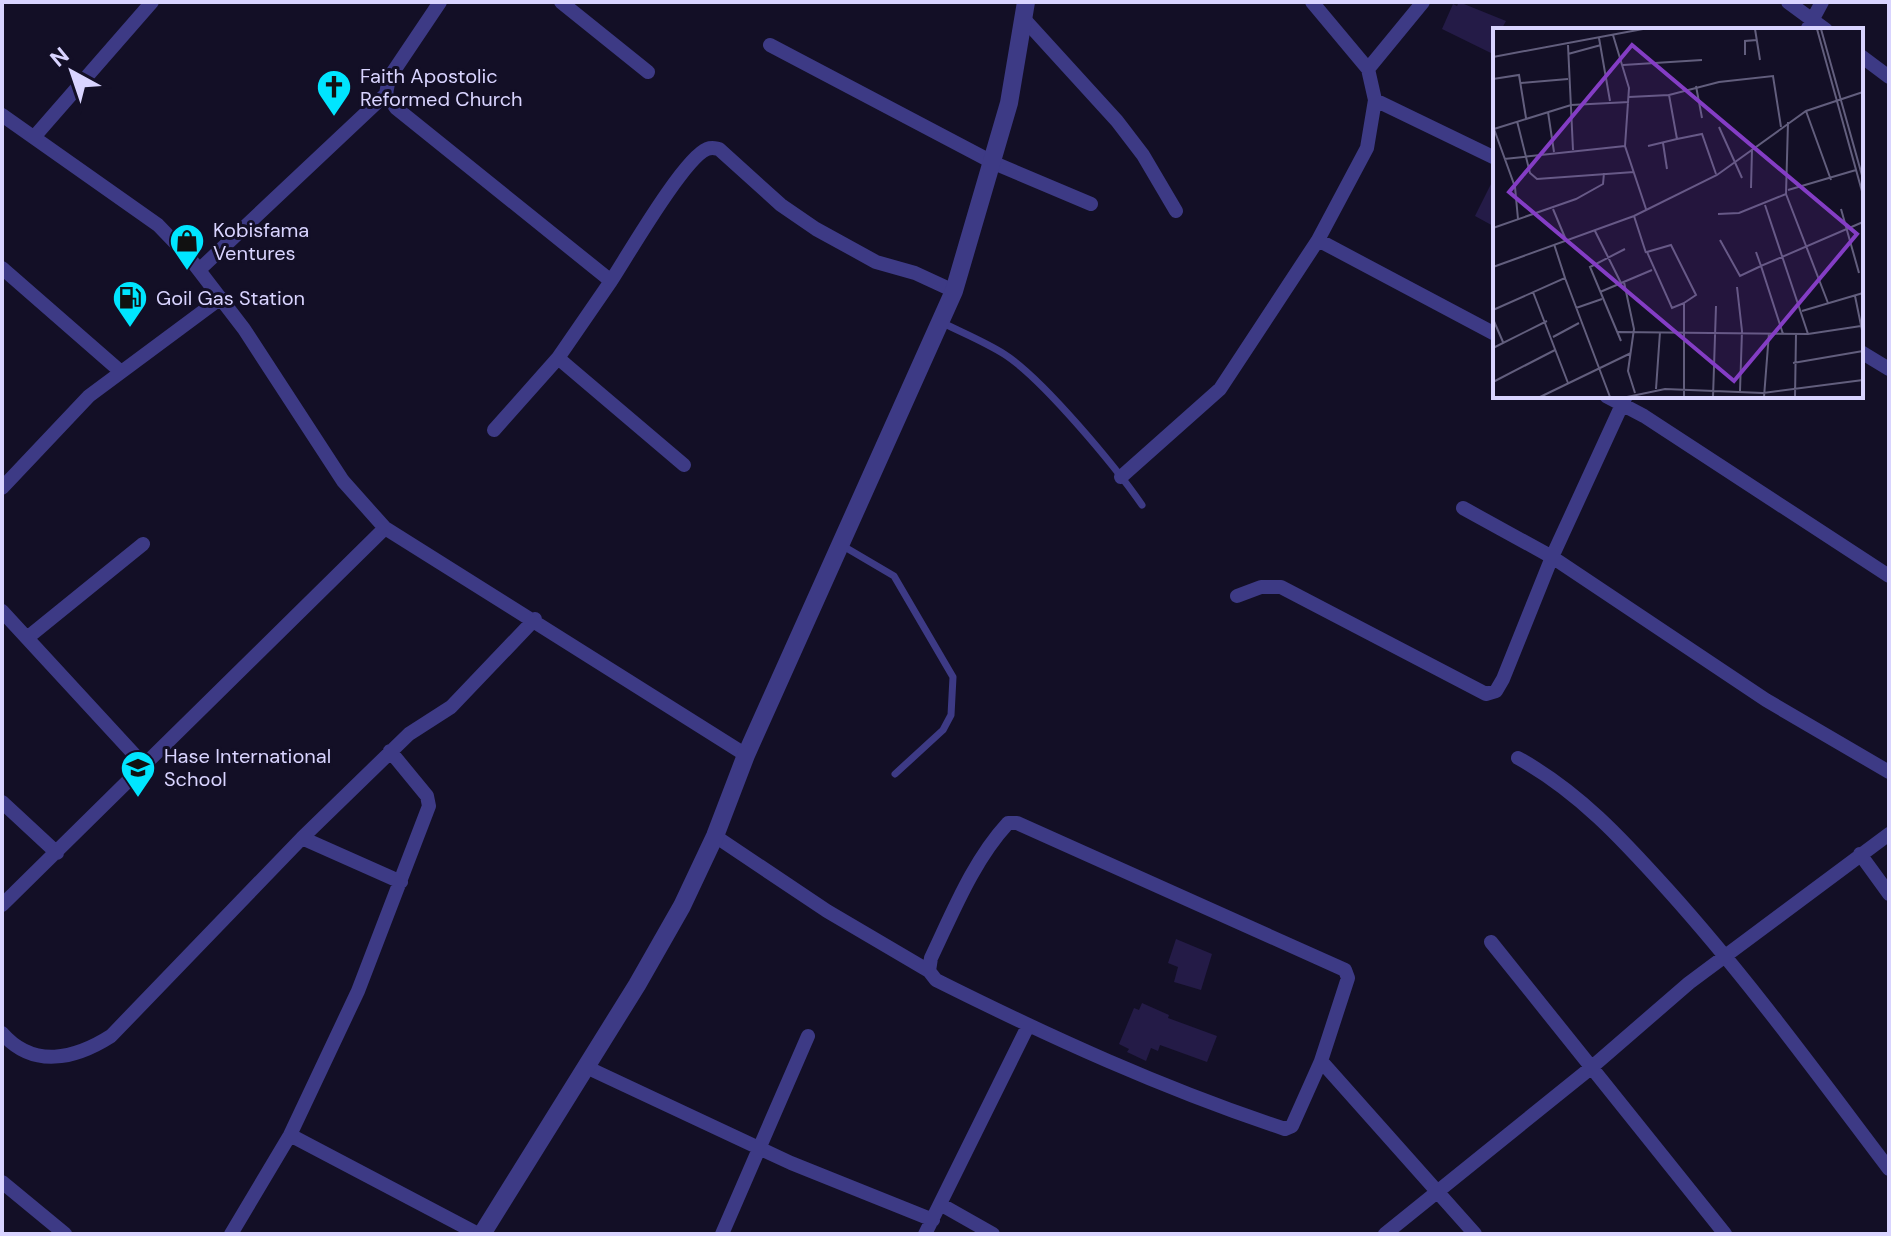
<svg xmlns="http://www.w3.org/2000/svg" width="1891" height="1236" viewBox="0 0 1891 1236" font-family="'DM Sans',sans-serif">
<rect width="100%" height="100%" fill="#130f26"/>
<!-- building -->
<path fill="#241b47" d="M1459,2l47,19 -5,9h-6v25l-53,-26 11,-25 4,2z
M1495,176v51l-20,-11z
M1176,939l36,15 -11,36 -27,-8 4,-15 -10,-4z
M1142,1003l27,12 -1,3 49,18 -10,26 -47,-17 -2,6 -7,-3 -5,13 -19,-9 2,-3 -10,-5 15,-36 5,2z"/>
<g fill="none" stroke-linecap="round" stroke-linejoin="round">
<!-- service -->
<path stroke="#3d3a85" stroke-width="7" d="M943,323c20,10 42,19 61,31 38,24 111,112 138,151
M843,546l51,30 59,101 -2,38 -8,15 -48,44"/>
<!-- minor -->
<path stroke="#3d3a85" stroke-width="14" d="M440,2l-51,76 -3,16 10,14 215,173 -53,77 -64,72
M561,2l87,70
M1788,2l38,28
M1024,19l93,102 26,34 33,56
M1807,30l15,-28
M770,45l224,118 97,41
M1861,56l28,21
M1368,69l55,-67
M1375,100l120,58
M2,115l156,110 30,31 56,73 99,152 42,47 361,227
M35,136l117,-134
M1318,240l177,94
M2,268l118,103
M199,270l187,-176
M611,281c17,-26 73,-123 96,-132 5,-2 7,-1 12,0l62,56 35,24 60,33 39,11 39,18
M1861,352l28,17
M558,358l126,107
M1606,396l38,20 245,160
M1121,477l99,-88 98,-149 49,-92 8,-48 -7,-31 -56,-67
M2,488l87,-92 132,-98
M1463,508l89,49 74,-161
M1237,596l24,-9h20l205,107 10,-3 7,-12 49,-122 214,143 123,72
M2,611l141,153
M27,638l116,-94
M1518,758c61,34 104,81 150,132 80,89 149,184 221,279
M2,802l55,51
M715,836l112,75 102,60
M302,838l99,44
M1860,854l29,40
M2,905l383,-377
M1491,942l234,292
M2,1033c31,36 73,26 109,3l191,-198 107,-104 42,-27 84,-88
M1321,1061l27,-83 -3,-8 -328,-147h-9c-35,38 -55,89 -77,135l-2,13 7,9c114,57 228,109 349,149l7,-3 29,-65 154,173
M586,1067l205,96 142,57
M290,1135l188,99
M2,1182l63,52
M940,1204l53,30
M231,1234l59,-99 68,-144 71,-185 -2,-10 -37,-45
M722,1234l86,-198
M925,1234l103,-208
M1385,1234l207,-167 97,-84 200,-149"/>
<!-- tertiary -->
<path stroke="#3d3a85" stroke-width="18" d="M482,1234l155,-249 45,-79 33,-70 31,-81 208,-464 55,-188 17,-101"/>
</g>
<!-- icons -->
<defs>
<symbol id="church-pin" viewBox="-11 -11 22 30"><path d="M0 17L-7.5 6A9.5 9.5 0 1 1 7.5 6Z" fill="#00e5ff" stroke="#130f26"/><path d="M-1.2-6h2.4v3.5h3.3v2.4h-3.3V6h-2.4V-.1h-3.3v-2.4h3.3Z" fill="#111"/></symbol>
<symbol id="shop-pin" viewBox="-11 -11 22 30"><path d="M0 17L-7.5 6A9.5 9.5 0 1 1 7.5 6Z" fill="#00e5ff" stroke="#130f26"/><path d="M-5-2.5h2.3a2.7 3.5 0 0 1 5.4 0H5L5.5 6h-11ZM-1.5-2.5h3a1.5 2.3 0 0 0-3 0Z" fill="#111"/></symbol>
<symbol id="fuel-pin" viewBox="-11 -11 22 30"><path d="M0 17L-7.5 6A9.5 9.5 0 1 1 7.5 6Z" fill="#00e5ff" stroke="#130f26"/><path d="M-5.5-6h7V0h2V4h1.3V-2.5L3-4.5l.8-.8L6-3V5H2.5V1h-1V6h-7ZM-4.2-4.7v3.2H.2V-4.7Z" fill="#111"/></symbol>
<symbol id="school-pin" viewBox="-11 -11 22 30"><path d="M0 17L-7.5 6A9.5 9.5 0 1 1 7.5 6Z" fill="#00e5ff" stroke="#130f26"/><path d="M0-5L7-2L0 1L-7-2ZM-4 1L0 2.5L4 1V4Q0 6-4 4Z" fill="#111"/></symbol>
</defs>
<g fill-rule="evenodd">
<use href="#church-pin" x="314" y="67" width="40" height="54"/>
<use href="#shop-pin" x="167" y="221" width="40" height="54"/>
<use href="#fuel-pin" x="110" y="278" width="40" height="54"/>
<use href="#school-pin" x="118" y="748" width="40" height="54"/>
</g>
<g text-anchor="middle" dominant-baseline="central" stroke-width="6" stroke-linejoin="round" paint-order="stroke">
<!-- poi labels -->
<g font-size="20" fill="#d9d4ff" stroke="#130f26" text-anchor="start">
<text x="360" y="76">Faith Apostolic<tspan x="360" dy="23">Reformed Church</tspan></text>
<text x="213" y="230">Kobisfama<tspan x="213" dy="23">Ventures</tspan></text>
<text x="156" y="298">Goil Gas Station</text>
<text x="164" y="756">Hase International<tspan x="164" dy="23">School</tspan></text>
</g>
</g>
<!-- overview -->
<g transform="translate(1493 28)">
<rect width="370" height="370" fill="#130f26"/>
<path fill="none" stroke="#625e7d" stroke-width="2" d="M170,1h34M262,1l5,31M324,1l46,166M328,1l42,150M120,7l16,53 -4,58 21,63M106,10l11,63M75,17l5,105M75,26l33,-9M252,27v-14l12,-1M0,29l150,-28M130,37l79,-5M0,51l26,-4 7,43M28,55l47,-4M203,58l6,32M136,69l40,-2M313,83l25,69M55,84l6,40M24,93l13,52 7,6 97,-7M226,99l23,51M184,111l25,-5 14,40M170,115l4,26M155,118l29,-7 -8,-44 50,-13 54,-6 8,51M11,131l121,-13M258,160l1,-39M295,162l68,-20M293,166l42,109M272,177l43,129M60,181l13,31M348,181l18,64M225,186l21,-1 47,-19 2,-72M141,188l12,37M25,191l-3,-32 -21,-58 77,-24 58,-3M0,200l83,-29 27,-15 1,-11M102,203l26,52M227,212l20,36 21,-10 22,68M263,224l5,14 102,-44M0,239l141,-51 83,-41 89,-64 57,-19M72,250l45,119M131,254l10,47 -6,42 7,22M244,259l5,44 -2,60M40,264l35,91M107,264l52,-22M362,268l8,39M191,275l12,-8 -25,-50 -24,7 25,56 12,-5v94M83,280l26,-9M0,282l72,-32 -11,-34M309,283l61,-18M0,291l10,23M125,304l190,2 53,-8M60,309l26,-14M128,313l-31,-74 35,-18M0,320l54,-27M300,335l70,-12M0,354l62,-32M163,361l4,-57M47,369l91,-44M134,369l38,-8 98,4 100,-13M220,369l3,-91M271,369l5,-64M302,369l1,-63"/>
<path fill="#843dc5" fill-opacity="0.15" stroke="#843dc5" stroke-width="4" d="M139,17l225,189 -123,147 -225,-189z"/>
<rect width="370" height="370" fill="none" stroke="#d9d4ff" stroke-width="4"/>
</g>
<!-- border -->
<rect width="1891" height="1236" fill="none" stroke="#d9d4ff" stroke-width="8"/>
<!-- north arrow -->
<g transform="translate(72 72) rotate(320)" stroke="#130f26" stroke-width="6" paint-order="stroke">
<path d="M0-6L14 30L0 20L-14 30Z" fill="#d9d4ff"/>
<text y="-12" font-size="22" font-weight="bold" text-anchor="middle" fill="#d9d4ff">N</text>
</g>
</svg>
